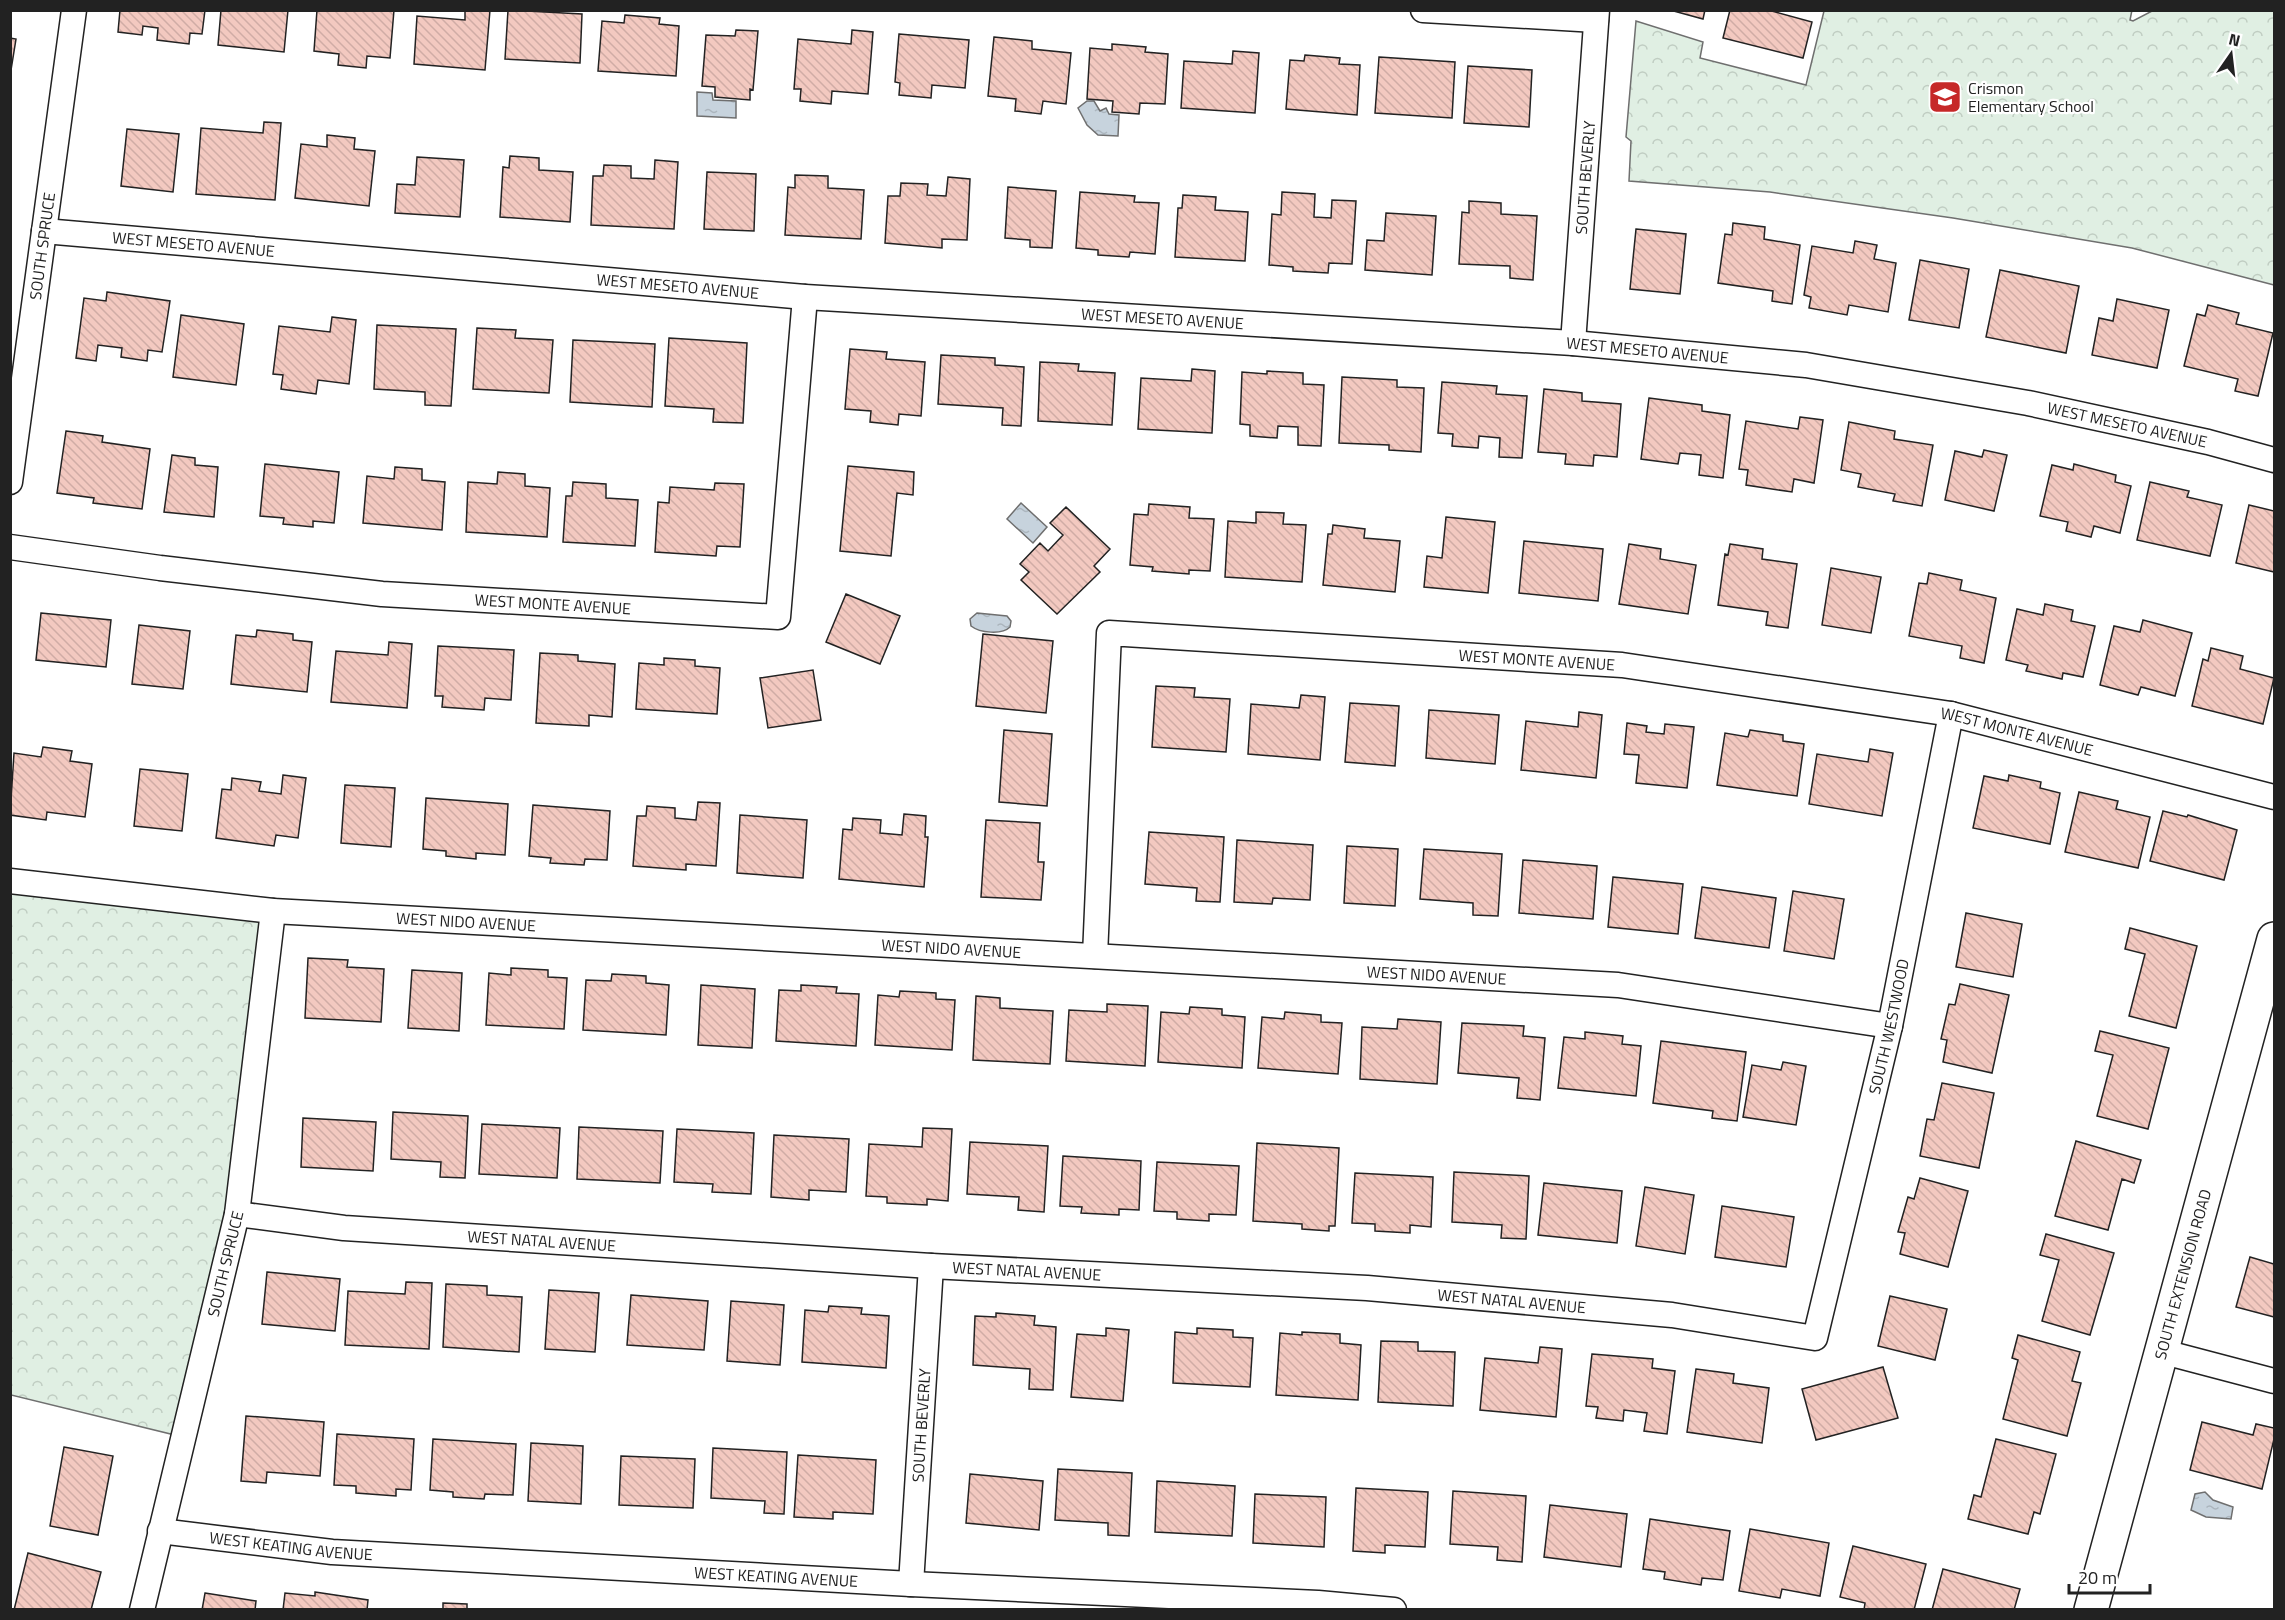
<svg xmlns="http://www.w3.org/2000/svg" width="2285" height="1620" viewBox="0 0 2285 1620" font-family="'Titillium Web',sans-serif">
<defs>
<pattern id="park-crowns" width="20" height="18" patternUnits="userSpaceOnUse" patternTransform="scale(1.5)"><rect width="20" height="18" fill="#e0efe3"/><path d="M2 6a3 3 0 1 1 6 0M12 15a3 3 0 1 1 6 0" fill="none" stroke="#c0cdc2"/></pattern>
<pattern id="water-ripples" width="26" height="14" patternUnits="userSpaceOnUse" patternTransform="scale(1.5)"><rect width="26" height="14" fill="#c7d3dd"/><path d="M2 4q2-2 4 0t4 0M15 11q2-2 4 0t4 0" fill="none" stroke="#abb5bd"/></pattern>
<pattern id="building-back-hatch" width="6" height="6" patternUnits="userSpaceOnUse" patternTransform="scale(1.5)"><rect width="6" height="6" fill="#f3c9c0"/><path d="M-1 5l2 2M0 0l6 6M5-1l2 2" fill="none" stroke="#d0aca5"/></pattern>
</defs>
<rect width="100%" height="100%" fill="#fff"/>
<!-- park -->
<path fill="url(#park-crowns)" stroke="#6f6f6f" stroke-width="1.5" d="M2132,10l-2,10 3,1 19,-10h122v274l-142,-37 -179,-30 -183,-26 -141,-11 2,-40 -5,-4 10,-116 67,21 -3,16 106,27 18,-74z
M11,881l262,30 -36,303 -54,223 -172,-42z"/>
<!-- water -->
<path fill="url(#water-ripples)" stroke="#6f6f6f" stroke-width="1.5" d="M697,92l15,1 1,7 23,1v17l-39,-2z
M1087,101h7l6,10 6,-3 3,6 10,1 -1,21 -20,-1 -11,-10 -9,-17z
M1021,503l26,24 -14,16 -26,-24z
M977,613l30,3 4,5 -1,6c-8,8 -30,6 -39,-1l-1,-7z
M2205,1492l8,8 20,7 -2,12 -25,-2 -15,-7 4,-16z"/>
<!-- building -->
<path fill="url(#building-back-hatch)" stroke="#222" stroke-width="1.5" d="M120,10h85l-3,24 -12,-1 -1,11 -32,-4 1,-12 -15,-2 -1,9 -24,-3z
M221,10h67l-4,42 -66,-7z
M317,10h77l-4,48 -23,-2 -1,12 -28,-3 1,-11 -25,-3z
M465,10h25l-5,60 -71,-6 3,-48 48,4z
M508,10l74,4 -2,49 -75,-4z
M1670,10h35l-2,9z
M1730,10h38l44,12 -9,36 -80,-20z
M625,15l35,3 -1,6 20,2 -3,50 -78,-5 4,-50 22,2z
M736,30l22,1 -5,59 -3,-1v11l-35,-3v-10l-13,-1 4,-51 29,1z
M852,30l21,2 -5,62 -36,-3 -1,13 -31,-3 1,-12h-7l4,-50 53,5z
M899,34l70,6 -4,48 -33,-3 -1,13 -32,-3 1,-12 -5,-1z
M994,37l38,4v8l39,4 -5,51 -23,-3 -2,13 -26,-3 1,-12 -28,-3z
M10,38l6,1 -5,31h-1z
M1112,44l34,3 -1,5 23,2 -3,50 -25,-1 -1,11 -27,-2 1,-11 -26,-2 3,-51 22,2z
M1233,51l26,2 -4,60 -74,-5 3,-47 48,3z
M1305,55l35,3 -1,6 21,1 -3,50 -71,-6 4,-49 14,1z
M1379,57l76,5 -3,56 -77,-5z
M1468,66l64,4 -3,57 -65,-4z
M264,122l17,1 -6,77 -79,-6 5,-66 62,5z
M127,129l52,5 -6,58 -52,-6z
M327,135l28,3 -1,11 21,2 -6,55 -74,-8 6,-54 26,3z
M510,156l29,2v12l34,2 -3,50 -70,-5 3,-50 6,1z
M417,157l47,3 -4,57 -65,-4 2,-29 18,1z
M655,160l23,2 -4,67 -83,-4 2,-49h10l1,-11 27,1v12l23,1z
M707,172l49,2 -2,57 -50,-2z
M795,175l33,1v12l36,2 -3,49 -76,-4 3,-48 7,1z
M948,177l22,2 -3,61 -25,-1v9l-57,-5 3,-47h12l1,-13 27,1 -1,11 19,1z
M1008,187l48,4 -4,57 -22,-1v-7l-25,-2z
M1080,192l55,4 -1,6 25,1 -4,51 -25,-2 -1,5 -31,-2v-5l-22,-2z
M1282,192l33,2 -1,23 17,1 1,-18 24,1 -4,63 -23,-1 -1,10 -35,-2v-4l-24,-2 3,-51 9,1z
M1183,195l33,2 -1,13 33,2 -3,49 -70,-4 3,-49h4z
M1469,201l32,2v11l36,2 -4,64 -23,-2v-12l-51,-2 3,-52 7,1z
M1386,213l50,3 -4,59 -67,-5 2,-30 17,1z
M1733,223l32,4 -1,12 36,6 -8,59 -20,-3 1,-10 -55,-8 7,-49 7,1z
M1636,229l50,5 -6,60 -50,-5z
M1855,241l22,4 -3,14 22,4 -8,49 -39,-7 -2,10 -38,-7 2,-11 -7,-2 8,-49 41,7z
M1920,260l49,9 -10,59 -50,-8z
M2000,270l79,16 -13,67 -80,-16z
M107,292l63,9 -8,51 -14,-2 -1,11 -26,-4 1,-9 -24,-3 -2,16 -20,-3 8,-60 22,3z
M2117,299l52,11 -12,58 -65,-13 7,-37 14,3z
M2208,305l31,8 -3,11 37,9 -15,63 -23,-5 3,-12 -54,-13 13,-52 8,2z
M181,315l63,9 -8,61 -63,-8z
M332,317l24,3 -7,64 -31,-4 -2,14 -35,-5 2,-14 -10,-1 6,-48 51,6z
M377,325l79,4 -5,77 -26,-1v-13l-51,-3z
M477,328l39,2 -1,8 38,2 -4,53 -76,-4z
M669,338l78,5 -4,80 -30,-1 1,-13 -49,-3z
M573,340l82,4 -3,63 -82,-5z
M850,349l37,3 -1,7 39,3 -4,54 -22,-2 -1,11 -28,-3 1,-11 -26,-2z
M941,355l54,3v7l29,2 -3,59 -19,-1 1,-17 -65,-4z
M1040,362l39,2 -1,7 37,2 -3,52 -74,-4z
M1192,369l23,2 -3,62 -74,-4 3,-51 50,3z
M1267,371l36,2v11l21,1 -3,61 -23,-1v-18l-20,-1 -1,12 -27,-2v-11l-10,-1 2,-52 25,2z
M1342,377l55,3v7l27,1 -3,64 -32,-2v-5l-50,-2z
M1442,382l55,4 -1,8 31,2 -5,62 -23,-1 1,-19 -21,-2 -1,12 -26,-2 1,-12 -15,-1z
M1544,389l38,4v8l39,3 -4,53 -23,-2 -1,11 -28,-2 1,-10 -28,-2z
M1649,398l53,7v6l28,4 -7,63 -24,-3 2,-20 -21,-2 -2,11 -37,-5z
M1800,417l23,3 -9,63 -20,-4 -2,13 -46,-7 2,-15 -9,-1 7,-48 52,8z
M1849,422l46,9 -1,8 39,6 -11,61 -29,-5 2,-7 -37,-7 3,-13 -20,-4z
M66,431l37,5 -1,6 48,7 -8,60 -49,-6 1,-5 -37,-5z
M1984,450l23,5 -13,56 -49,-11 10,-49 27,6z
M172,455l23,3v7l23,2 -4,50 -50,-5z
M265,464l74,8 -5,51 -21,-2v6l-30,-3 1,-6 -24,-2z
M2074,464l42,11 -1,7 16,4 -11,47 -26,-7 -3,11 -25,-6 2,-9 -28,-6 12,-51 21,5z
M848,466l66,6 -1,23 -16,-2 -6,63 -51,-5z
M395,467l27,2v11l23,2 -3,48 -79,-7 4,-47 27,3z
M498,472l27,2v12l25,2 -3,49 -81,-5 2,-50 29,2z
M573,482l33,2v14l32,2 -3,46 -72,-4 3,-46h6z
M2150,482l39,9 -2,6 35,8 -12,51 -73,-16z
M715,483l29,1 -4,63 -23,-1 -1,10 -61,-4 3,-50 11,1 1,-16 44,3z
M1149,504l41,3 -1,11 25,1 -4,52 -21,-1v4l-37,-3 1,-4 -23,-2 4,-51 14,1z
M2249,505l25,6v61l-38,-9z
M1066,507l44,42 -16,17 6,6 -43,42 -36,-34 8,-8 -9,-8 20,-21 8,8 15,-16 -13,-12z
M1256,512l28,1 -1,11 23,1 -4,57 -77,-5 3,-56 28,2z
M1446,517l49,5 -7,71 -64,-6 3,-31 15,2z
M1333,525l32,4 -1,9 36,3 -5,51 -72,-7 5,-51h4z
M1524,541l79,8 -5,52 -79,-8z
M1629,544l32,5 -1,10 36,6 -8,49 -69,-10z
M1730,544l33,5 -1,10 35,5 -9,64 -22,-3 2,-13 -50,-7 7,-51 3,1z
M1831,568l50,9 -10,56 -49,-8z
M1929,573l33,7 -2,10 36,8 -12,65 -24,-5 2,-12 -53,-10 10,-53 8,1z
M846,594l54,22 -20,48 -54,-22z
M2045,604l28,6 -2,11 24,5 -12,51 -20,-4 -1,6 -36,-8 2,-6 -22,-5 11,-51 26,6z
M41,613l70,7 -5,47 -70,-7z
M2143,620l49,13 -17,63 -34,-9 -3,8 -38,-10 14,-59 26,6z
M139,625l51,6 -7,58 -51,-5z
M257,630l36,4v6l19,2 -5,50 -76,-8 5,-49 20,2z
M983,634l70,7 -7,72 -70,-7z
M389,642l23,2 -5,64 -76,-6 5,-51 52,4z
M438,646l76,4 -3,50 -26,-2 -1,12 -42,-3 1,-11h-8z
M2211,648l32,8 -3,13 34,9 -11,46 -71,-18 11,-47 5,2z
M540,653l38,2v6l37,3 -3,53 -23,-2v11l-53,-3z
M664,658l31,2v6l25,2 -3,46 -81,-5 3,-46 25,2z
M813,670l8,50 -53,8 -8,-50z
M1156,686l39,2 -1,9 36,2 -4,53 -74,-5z
M1301,695l24,2 -5,63 -72,-6 3,-50 48,4z
M1350,703l49,3 -4,60 -50,-4z
M1429,710l70,5 -4,49 -69,-6z
M1579,712l23,3 -6,63 -75,-8 5,-49 52,6z
M1627,723l20,3 -1,6 18,2 1,-10 29,3 -7,61 -51,-5 3,-28 -15,-1z
M1004,730l48,4 -5,72 -48,-4z
M1750,730l33,5v6l21,3 -7,52 -80,-11 8,-52 23,4z
M43,747l29,4 -2,10 22,3 -7,53 -38,-5 -1,8 -36,-5 4,-62 27,4z
M1870,749l23,4 -11,63 -73,-12 8,-50 51,8z
M140,769l48,5 -6,57 -48,-5z
M283,775l23,3 -8,60 -22,-3 -2,11 -58,-8 6,-49 9,1 1,-12 29,4 -2,9 22,3z
M2009,775l32,7 -1,6 20,5 -10,51 -77,-16 11,-52 24,5z
M345,785l50,3 -4,59 -50,-4z
M2079,792l39,9 -2,8 34,8 -12,51 -73,-16z
M426,798l82,6 -3,51 -29,-2v6l-30,-3v-5l-23,-2z
M698,802l22,1 -4,63 -30,-2v6l-53,-4 4,-50h9l1,-10 28,2v10l21,2z
M533,805l77,6 -3,49 -22,-1 -1,6 -34,-2 1,-5 -22,-2z
M2163,811l24,6 1,-2 49,15 -13,50 -74,-19z
M904,814l22,2 -1,21h3l-4,50 -85,-8 4,-50 9,1 1,-12 28,2 -1,13 22,2z
M740,815l67,5 -4,58 -66,-5z
M986,820l54,3 -2,39h6l-3,38 -60,-3z
M1149,832l75,5 -4,65 -24,-1 1,-13 -52,-4z
M1237,840l76,5 -3,55 -37,-2 -1,6 -38,-2z
M1347,846l51,3 -3,57 -51,-3z
M1424,849l78,5 -4,62 -25,-1v-12l-53,-4z
M1523,860l74,6 -4,53 -74,-6z
M1613,877l70,7 -5,50 -70,-7z
M1702,887l74,11 -7,50 -74,-10z
M1793,891l51,8 -10,60 -50,-8z
M1966,913l56,11 -9,53 -57,-10z
M2130,928l67,18 -21,82 -47,-12 16,-62 -20,-5z
M308,958l40,2 -1,7 37,2 -3,53 -76,-4z
M511,968l37,2v7l19,1 -3,51 -78,-4 3,-52 22,2z
M412,970l50,3 -3,58 -51,-3z
M612,974l34,2v7l23,2 -3,50 -83,-5 3,-50 25,1z
M1960,984l49,11 -17,78 -49,-11 4,-22 -6,-1 8,-35 6,1z
M701,985l54,4 -3,59 -54,-3z
M801,985l36,2 -1,6 23,1 -3,52 -80,-5 3,-51 22,1z
M900,991l36,2v6l19,1 -3,50 -77,-5 3,-50 21,2z
M976,996l24,2v10l53,3 -3,53 -77,-4z
M1107,1004l41,2 -3,60 -79,-5 3,-51 38,2z
M1190,1007l32,2v6l23,2 -3,51 -84,-6 3,-50 28,2z
M1285,1012l36,3v7l21,1 -4,51 -80,-6 4,-51 22,2z
M1398,1019l43,3 -4,62 -77,-5 2,-52 35,2z
M1462,1023l62,3 -1,10 22,2 -5,62 -23,-2 2,-20 -61,-5z
M2100,1031l69,17 -21,81 -51,-13 16,-61 -18,-4z
M1585,1032l38,4 -1,8 19,2 -5,50 -78,-8 6,-51 21,2z
M1661,1041l85,11 -9,69 -25,-3 1,-7 -60,-8z
M1783,1062l23,4 -10,59 -53,-8 9,-52 29,5z
M1942,1083l52,10 -15,75 -59,-12 7,-37 7,1z
M393,1112l75,4 -3,62 -25,-1 1,-15 -50,-3z
M303,1118l73,4 -3,49 -72,-4z
M482,1124l78,4 -3,50 -78,-4z
M579,1127l84,4 -3,52 -83,-4z
M923,1128l29,1 -4,72 -21,-2v6l-40,-2v-6l-21,-1 3,-52 53,3z
M677,1129l77,4 -3,61 -39,-2 1,-8 -39,-2z
M774,1135l75,4 -3,53 -37,-2v10l-38,-3z
M2076,1141l65,19 -7,23 -12,-4 -14,51 -53,-14z
M970,1142l78,4 -4,66 -26,-2 1,-13 -52,-3z
M1257,1143l82,5 -4,78h-6v5l-27,-2v-5l-49,-3z
M1063,1156l78,5 -2,49 -20,-1v6l-38,-2 1,-6 -22,-1z
M1157,1162l82,4 -3,49 -27,-1v7l-32,-2v-7l-23,-1z
M1454,1172l75,4 -3,63 -25,-1 1,-13 -50,-3z
M1355,1173l78,4 -2,50 -21,-2v8l-35,-2v-7l-23,-1z
M1920,1178l48,13 -20,76 -48,-13 5,-21 -7,-1 10,-35 6,2z
M1544,1183l78,8 -5,52 -79,-8z
M1645,1187l49,8 -9,59 -49,-8z
M1722,1206l72,11 -8,50 -71,-10z
M2046,1234l68,19 -24,82 -48,-14 17,-61 -19,-5z
M2250,1257l24,7v53l-38,-10z
M267,1272l73,7 -5,52 -73,-7z
M406,1282l26,1 -3,66 -84,-4 3,-54 57,3z
M446,1284l41,2v9l35,2 -3,55 -76,-5z
M549,1290l50,3 -4,59 -50,-3z
M631,1295l77,6 -4,49 -77,-5z
M1890,1296l57,13 -12,51 -57,-14z
M731,1301l53,4 -4,60 -53,-4z
M829,1306l33,2 -1,6 28,2 -3,52 -84,-6 3,-52 23,2z
M996,1313l39,3 -1,9 22,2 -3,63 -24,-1 1,-20 -57,-4 2,-49 21,1z
M1106,1328l23,2 -6,71 -52,-4 6,-63 29,2z
M1197,1328l36,2v7l20,1 -3,49 -77,-4 2,-51 22,2z
M1302,1332l38,2v9l21,2 -3,55 -82,-5 4,-62 22,2z
M2018,1335l62,17 -8,29 9,2 -14,53 -64,-17 15,-59 -6,-2z
M1381,1341l37,1v9l37,1 -2,54 -75,-4z
M1540,1347l22,2 -6,68 -76,-7 5,-52 53,5z
M1592,1354l61,5 -1,9 23,3 -8,63 -23,-3 3,-18 -23,-3 -1,11 -27,-3 2,-11 -12,-1z
M1883,1367l15,51 -82,22 -14,-51z
M1696,1369l38,5 -1,9 36,5 -7,55 -75,-11z
M246,1416l78,6 -4,54 -53,-4 -1,11 -25,-2z
M2202,1422l51,13 3,-11 18,4v11l-12,50 -72,-19z
M337,1434l77,5 -3,51 -15,-1v7l-40,-3v-7l-22,-1z
M433,1439l83,5 -3,51 -28,-1 -1,5 -31,-2v-5l-23,-2z
M1996,1439l60,15 -16,60 -6,-2 -6,22 -60,-15 6,-24 7,2z
M531,1443l52,3 -2,58 -53,-3z
M64,1447l49,9 -15,79 -48,-9z
M713,1448l74,4 -3,62 -20,-1 1,-12 -54,-3z
M798,1455l78,5 -3,54 -40,-2v7l-39,-2z
M621,1456l74,3 -2,49 -74,-3z
M1058,1469l74,4 -3,63 -21,-1v-12l-53,-3z
M970,1474l73,7 -4,49 -73,-7z
M1157,1481l78,5 -3,50 -77,-4z
M1356,1488l72,4 -3,55 -40,-2v8l-32,-2z
M1453,1491l73,5 -4,66 -25,-2 1,-13 -48,-3z
M1255,1494l71,3 -2,50 -71,-4z
M1550,1505l77,9 -6,53 -77,-10z
M1650,1519l80,12 -7,49 -21,-2 -1,7 -37,-6 1,-7 -22,-3z
M1750,1529l79,14 -9,53 -38,-7 -2,9 -41,-7z
M1853,1546l73,18 -12,46h-50l1,-7 -25,-6z
M28,1553l73,19 -10,38h-77z
M1943,1569l77,20 -6,21h-82z
M315,1592l53,8 -1,10h-84l2,-17 30,3z
M205,1593l51,8 -1,9h-53z
M443,1603l24,1v6h-24z"/>
<g fill="none" stroke-linecap="round" stroke-linejoin="round">
<defs>
<g id="street">
<path d="M1423,10l173,10"/>
<path id="s1" d="M44,231l761,66 768,46 233,22 222,38 180,39 66,18"/>
<path id="s2" d="M1573,343l24,-333"/>
<path id="s3" d="M10,482l64,-472"/>
<path id="s4" d="M10,547l150,21 222,26 396,23 27,-320"/>
<path id="s5" d="M10,881l263,30 1345,74 272,41"/>
<path id="s6" d="M1095,956l14,-323 513,32 329,49 323,83"/>
<path id="s7" d="M237,1214l107,14 587,38 436,22 305,27 143,23 75,-312 61,-312"/>
<path d="M2160,1351l114,30"/>
<path id="s8" d="M160,1531l172,21 579,32 407,19 76,7"/>
<path id="s9" d="M911,1584l20,-318"/>
<path id="s10" d="M142,1610l95,-396 36,-303"/>
</g>
<g id="secondary">
<path id="s11" d="M2091,1610l183,-671"/>
</g>
</defs>
<!-- street casing -->
<use href="#street" stroke="#222" stroke-width="27"/>
<!-- secondary casing -->
<use href="#secondary" stroke="#222" stroke-width="36"/>
<!-- street -->
<use href="#street" stroke="#fff" stroke-width="24"/>
<!-- secondary -->
<use href="#secondary" stroke="#fff" stroke-width="33"/>
</g>
<!-- icons -->
<defs>
<symbol id="school-square" viewBox="-11 -11 22 22"><rect x="-9" y="-9" width="18" height="18" rx="4" fill="#c62828" stroke="#fff"/><path d="M0-5L7-2L0 1L-7-2ZM-4 1L0 2.5L4 1V4Q0 6-4 4Z" fill="#fff"/></symbol>
</defs>
<g fill-rule="evenodd">
<use href="#school-square" x="1926" y="78" width="38" height="38"/>
</g>
<g text-anchor="middle" dominant-baseline="central" stroke-width="4.5" stroke-linejoin="round" paint-order="stroke">
<!-- poi labels -->
<g font-size="16" fill="#222" stroke="#fff" text-anchor="start">
<text x="1968" y="88">Crismon<tspan x="1968" dy="18">Elementary School</tspan></text>
</g>
<!-- street labels -->
<g font-size="16" fill="#222" stroke="#fff">
<text stroke="none"><textPath href="#s2" startOffset="166">SOUTH BEVERLY</textPath></text>
<text stroke="none"><textPath href="#s1" startOffset="150">WEST MESETO AVENUE</textPath></text>
<text stroke="none"><textPath href="#s3" startOffset="238">SOUTH SPRUCE</textPath></text>
<text stroke="none"><textPath href="#s1" startOffset="636">WEST MESETO AVENUE</textPath></text>
<text stroke="none"><textPath href="#s1" startOffset="1122">WEST MESETO AVENUE</textPath></text>
<text stroke="none"><textPath href="#s1" startOffset="1608">WEST MESETO AVENUE</textPath></text>
<text stroke="none"><textPath href="#s1" startOffset="2094">WEST MESETO AVENUE</textPath></text>
<text stroke="none"><textPath href="#s4" startOffset="546">WEST MONTE AVENUE</textPath></text>
<text stroke="none"><textPath href="#s6" startOffset="752">WEST MONTE AVENUE</textPath></text>
<text stroke="none"><textPath href="#s6" startOffset="1238">WEST MONTE AVENUE</textPath></text>
<text stroke="none"><textPath href="#s5" startOffset="458">WEST NIDO AVENUE</textPath></text>
<text stroke="none"><textPath href="#s5" startOffset="944">WEST NIDO AVENUE</textPath></text>
<text stroke="none"><textPath href="#s5" startOffset="1430">WEST NIDO AVENUE</textPath></text>
<text stroke="none"><textPath href="#s7" startOffset="1904">SOUTH WESTWOOD</textPath></text>
<text stroke="none"><textPath href="#s7" startOffset="306">WEST NATAL AVENUE</textPath></text>
<text stroke="none"><textPath href="#s10" startOffset="356">SOUTH SPRUCE</textPath></text>
<text stroke="none"><textPath href="#s7" startOffset="792">WEST NATAL AVENUE</textPath></text>
<text stroke="none"><textPath href="#s11" startOffset="348">SOUTH EXTENSION ROAD</textPath></text>
<text stroke="none"><textPath href="#s7" startOffset="1278">WEST NATAL AVENUE</textPath></text>
<text stroke="none"><textPath href="#s9" startOffset="159">SOUTH BEVERLY</textPath></text>
<text stroke="none"><textPath href="#s8" startOffset="132">WEST KEATING AVENUE</textPath></text>
<text stroke="none"><textPath href="#s8" startOffset="618">WEST KEATING AVENUE</textPath></text>
</g>
</g>
<!-- border -->
<rect width="2285" height="1620" fill="none" stroke="#222222" stroke-width="24"/>
<!-- north arrow -->
<g transform="translate(2231 54) rotate(14)" stroke="#ffffff" stroke-width="4.5" paint-order="stroke">
<path d="M0-4.5L10 22L0 15L-10 22Z" fill="#222222"/>
<text y="-9" font-size="16" font-weight="bold" text-anchor="middle" fill="#222222">N</text>
</g>
<!-- scale -->
<path d="M2069 1584v9h81v-9" fill="none" stroke="#222222" stroke-width="3"/>
<text x="2078" y="1584" font-size="18" fill="#222222" stroke="#ffffff" stroke-width="4.5" paint-order="stroke">20 m</text>
</svg>
